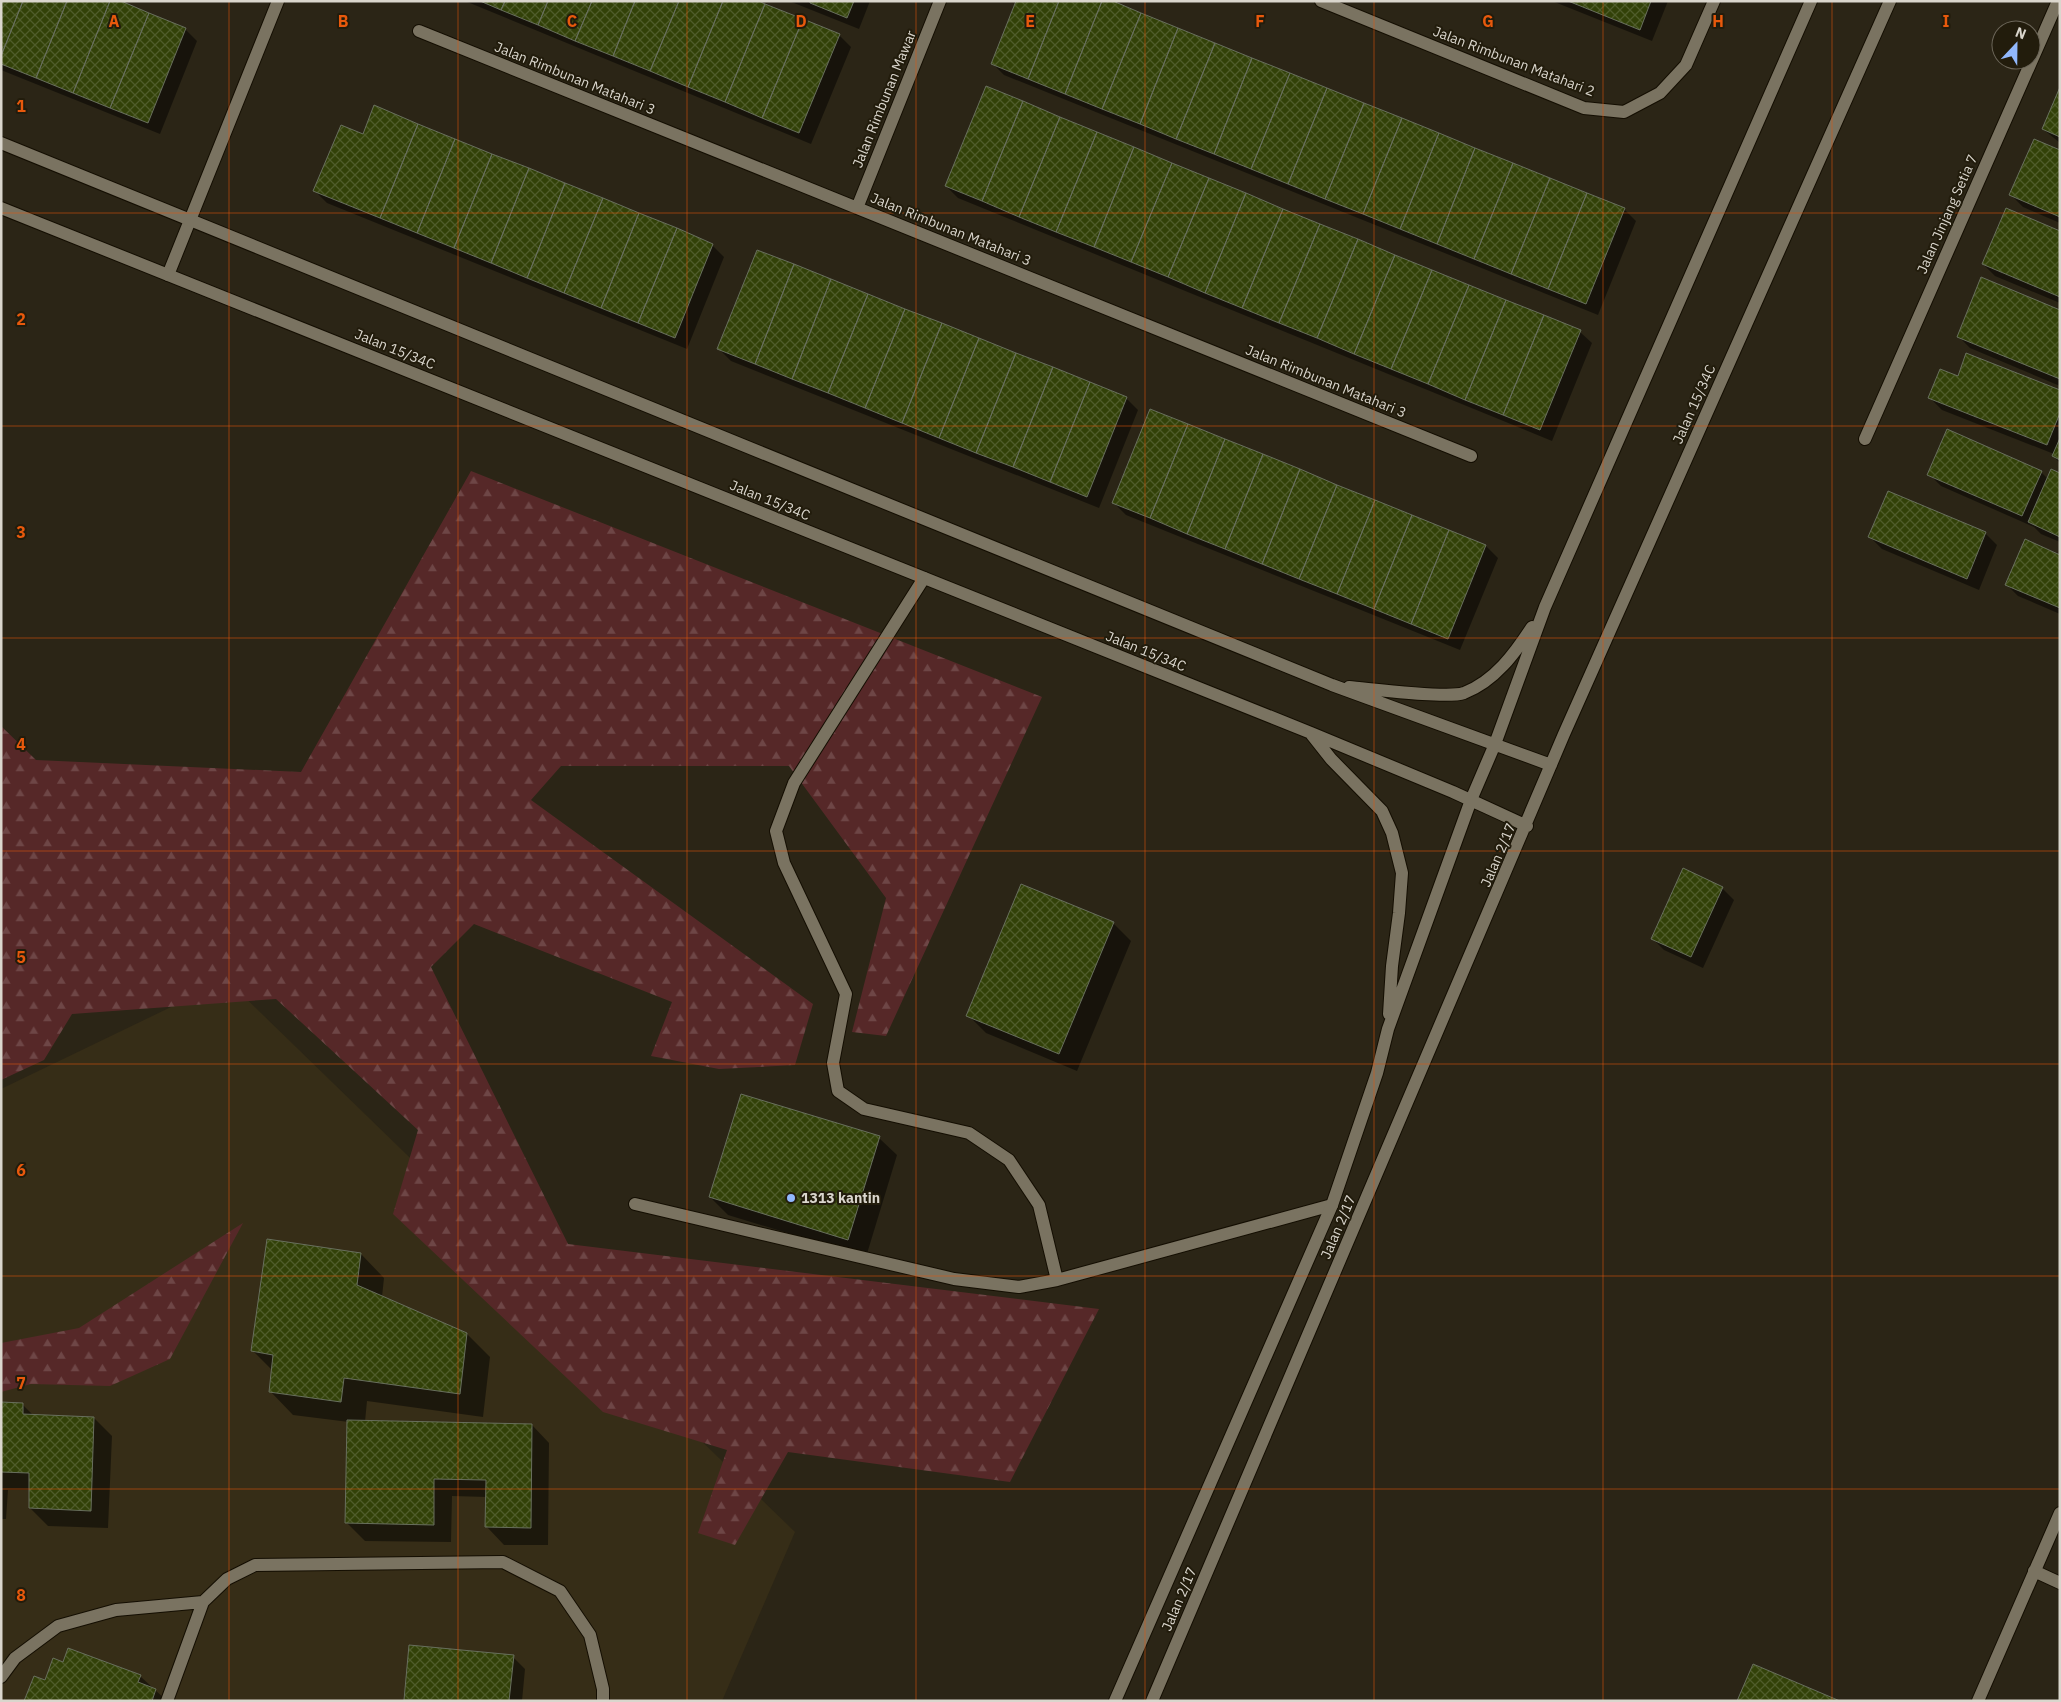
<svg xmlns="http://www.w3.org/2000/svg" width="2061" height="1702" viewBox="0 0 2061 1702" font-family="'IBM Plex Sans',sans-serif">
<defs>
<pattern id="forest-firs" width="22" height="20" patternUnits="userSpaceOnUse" patternTransform="scale(1.25)"><rect width="22" height="20" fill="#562828"/><path d="M5 1l3.5 6h-7zM16 11l3.5 6h-7z" fill="#6e4646"/></pattern>
<pattern id="building-cross-hatch" width="8" height="8" patternUnits="userSpaceOnUse" patternTransform="scale(1.25)"><rect width="8" height="8" fill="#324108"/><path d="M0 0l8 8M0 8l8-8" fill="none" stroke="#4f5c2b"/></pattern>
</defs>
<rect width="100%" height="100%" fill="#2b2516"/>
<!-- built -->
<path fill="#362d17" d="M227,980l568,552 -73,169h-721v-612z"/>
<!-- forest -->
<path fill="url(#forest-firs)" d="M471,471l571,226 -156,339 -34,-4 34,-134 -97,-132h-228l-30,34 282,204 -18,61 -76,4 -68,-13 21,-54 -198,-78 -43,43 137,277 531,65 -89,173 -222,-30 -53,93 -37,-12 29,-83 -124,-38 -210,-198 25,-84 -142,-131 -204,15 -28,46 -43,20v-354l35,34 265,12z
M243,1223l-73,136 -60,27 -79,-2 -30,8v-49l78,-15z"/>
<!-- shadow -->
<path fill="#0007" d="M1,1l184,28 12,12 -37,93 -159,-64z
M465,1h292l82,34 12,12 -40,97z
M789,1h81l-11,28z
M1552,1h116l-16,40z
M992,63l632,146 12,12 -38,94 -594,-240z
M2060,90v53l-17,-14z
M364,136l348,109 12,12 -37,92 -360,-146 -12,-12z
M2060,151v72l-37,-16 -12,-12z
M946,186l634,146 12,11 -40,98 -594,-243z
M2060,232v71l-65,-27 -12,-12z
M2060,311v75l-90,-38 -12,-12z
M719,349l407,49 12,12 -39,98 -368,-147z
M2060,391v72l-7,-7 1,-2 -112,-44 -12,-12z
M1151,411l335,135 12,12 -38,92 -334,-135 -12,-12z
M2041,472l7,7 12,-4v67l-19,-8 -7,-7 -93,-41 -12,-12z
M1889,492l96,41 12,12 -18,45 -97,-41 -12,-12z
M2060,556v58l-42,-18 -12,-12z
M1722,888l12,12 -31,68 -39,-18 -12,-12z
M1113,923l18,18 -54,130 -91,-38 -18,-18z
M879,1138l18,17 -31,102 -138,-42 -18,-18z
M268,1241l93,13 23,24 -2,19 85,37 23,23 -7,60 -116,-16 -2,21 167,3 17,18 -1,102h-44l-17,-18v-30l-35,-1 -1,46 -86,-1 -18,-18 2,-101 -56,-7 -23,-24 3,-20 -20,-20z
M1,1403l21,1 12,12 60,2 18,18 -4,92 -60,-2 -18,-18v-18h-22l-2,29h-5z
M513,1657l12,12 -3,32 -117,-1z
M140,1676l27,25h-141l19,-19z"/>
<!-- building -->
<path fill="url(#building-cross-hatch)" stroke="#686f5d" d="M1,1h22l-22,55z
M23,1h44l-31,77 -35,-14v-8z
M67,1h43l-37,92 -37,-15z
M110,1h11l28,12 -39,95 -37,-15z
M480,1h25l-4,9z
M505,1h43l-10,24 -37,-15z
M548,1h44l-17,40 -37,-16z
M592,1h43l-22,55 -38,-15z
M635,1h44l-29,70 -37,-15z
M679,1h44l-35,86 -38,-16z
M723,1h36l6,3 -40,98 -37,-15z
M810,1h44l-7,17 -37,-15z
M1016,1h43l-31,78 -37,-15z
M1059,1h43l-37,93 -37,-15z
M1102,1h11l28,12 -39,96 -37,-15z
M1568,1h83l-11,29z
M765,4l38,15 -41,99 -37,-16z
M149,13l37,15 -38,95 -38,-15z
M1141,13l37,15 -38,96 -38,-15z
M803,19l37,15 -41,99 -37,-15z
M1178,28l37,15 -39,96 -36,-15z
M1215,43l37,15 -38,96 -38,-15z
M1252,58l38,15 -39,96 -37,-15z
M1290,73l37,15 -39,96 -37,-15z
M986,86l37,15 -41,100 -37,-15z
M2060,87v50l-18,-8z
M1327,88l37,15 -39,96 -37,-15z
M1023,101l37,16 -41,100 -37,-16z
M1364,103l38,15 -39,96 -38,-15z
M374,105l44,19 -38,94 -67,-27 28,-66 22,9z
M1060,117l37,15 -41,100 -37,-15z
M1402,118l37,15 -39,96 -37,-15z
M418,124l37,15 -38,94 -37,-15z
M1097,132l37,15 -40,100 -38,-15z
M1439,133l36,15 -38,96 -37,-15z
M455,139l37,15 -38,94 -37,-15z
M2034,139l26,11v67l-51,-22z
M1134,147l38,16 -41,99 -37,-15z
M1475,148l38,15 -39,96 -37,-15z
M492,154l37,14 -38,95 -37,-15z
M1172,163l37,15 -41,99 -37,-15z
M1513,163l37,15 -39,96 -37,-15z
M529,168l36,15 -38,95 -36,-15z
M1209,178l37,15 -41,100 -37,-16z
M1550,178l37,15 -39,96 -37,-15z
M565,183l38,15 -39,95 -37,-15z
M1246,193l37,16 -41,99 -37,-15z
M1587,193l38,15 -39,96 -38,-15z
M603,198l36,15 -38,95 -37,-15z
M2006,208l54,23v66l-78,-33z
M1283,209l37,15 -41,99 -37,-15z
M639,213l38,15 -39,95 -37,-15z
M1320,224l38,15 -41,99 -38,-15z
M677,228l36,16 -38,94 -37,-15z
M1358,239l37,16 -41,99 -37,-16z
M757,250l37,14 -39,100 -38,-15z
M1395,255l37,15 -41,99 -37,-15z
M794,264l37,15 -39,100 -37,-15z
M1432,270l37,15 -41,99 -37,-15z
M1981,277l79,33v69l-103,-42z
M831,279l37,15 -40,99 -36,-14z
M1469,285l37,15 -41,100 -37,-16z
M868,294l37,15 -40,99 -37,-15z
M1506,300l38,15 -41,100 -38,-15z
M905,309l37,14 -40,100 -37,-15z
M1544,315l37,15 -41,100 -37,-15z
M942,323l37,15 -40,100 -37,-15z
M979,338l37,15 -40,100 -37,-15z
M1016,353l37,14 -40,100 -37,-14z
M1966,353l94,37v23l-13,32 -119,-47 12,-29 18,7z
M1053,367l37,15 -40,100 -37,-15z
M1090,382l37,15 -40,100 -37,-15z
M1150,409l38,15 -38,94 -38,-15z
M1188,424l37,15 -38,95 -37,-16z
M1947,429l95,42 -20,45 -95,-41z
M2060,438v22l-8,-4z
M1225,439l38,15 -38,95 -38,-15z
M1263,454l37,15 -38,95 -37,-15z
M1300,469l37,16 -38,94 -37,-15z
M2051,469l9,4v64l-32,-15z
M1337,485l38,15 -38,94 -38,-15z
M1888,491l98,41 -19,47 -99,-42z
M1375,500l37,15 -38,94 -37,-15z
M1412,515l37,15 -38,94 -37,-15z
M1449,530l37,15 -38,94 -37,-15z
M2025,539l35,16v53l-55,-23z
M1683,868l40,19 -32,70 -40,-18z
M1021,884l93,38 -55,132 -93,-38z
M741,1094l139,42 -32,104 -139,-43z
M267,1239l94,14 -4,32 110,48 -7,61 -116,-16 -3,24 -72,-10 4,-37 -22,-4z
M1,1402l22,1v11l71,3 -3,94 -62,-3v-35l-28,-1z
M347,1420l185,4 -1,104 -46,-1 1,-47 -52,-1v46l-89,-2z
M409,1645l105,10 -5,46 -105,-1z
M68,1648l73,27 -3,7 18,7 -4,12h-128l10,-25 11,4 8,-22 10,4z
M1753,1664l87,37h-103z"/>
<g fill="none" stroke-linecap="round" stroke-linejoin="round">
<defs>
<path id="lane" d="M924,578l-130,205 -18,48 8,32 62,131 -13,69 5,28 26,18 105,24 40,27 30,45 18,75
M635,1204l319,75 65,8 38,-7 275,-75
M1,1677l14,-19 43,-32 58,-16 87,-8
M167,1701l36,-99 24,-23 28,-14 248,-3 57,29 30,44 13,54v12"/>
<path id="street" d="M1321,1l263,107 40,4 36,-19 26,-28 28,-64
M419,31l1052,425
M857,208l83,-207
M168,275l110,-274
M1865,439l193,-438
M2034,1571l26,12
M1978,1701l82,-188"/>
<path id="secondary" d="M1,143l1331,542 219,80
M1,208l1310,525 142,59 74,34
M1349,687c23,2 98,12 115,6 31,-12 51,-40 68,-66
M1312,735l19,24 51,52 10,22 10,40 -3,40 -7,53 -3,48
M1115,1701l217,-496 45,-132 11,-44 83,-229 24,-56 50,-137 266,-606
M1152,1701l412,-967 326,-733"/>
</defs>
<!-- lane casing -->
<use href="#lane" stroke="#140e02" stroke-width="14"/>
<!-- street casing -->
<use href="#street" stroke="#140e02" stroke-width="14"/>
<!-- secondary casing -->
<use href="#secondary" stroke="#140e02" stroke-width="14"/>
<!-- lane -->
<use href="#lane" stroke="#7a7361" stroke-width="12"/>
<!-- street -->
<use href="#street" stroke="#7a7361" stroke-width="12"/>
<!-- secondary -->
<use href="#secondary" stroke="#7a7361" stroke-width="12"/>
</g>
<!-- grid -->
<path fill="none" stroke="#e8590c" stroke-width="1" stroke-opacity="0.55" d="M229,1v1700M458,1v1700M687,1v1700M916,1v1700M1145,1v1700M1374,1v1700M1603,1v1700M1832,1v1700M1,213h2059M1,426h2059M1,638h2059M1,851h2059M1,1064h2059M1,1276h2059M1,1489h2059"/>
<!-- markers -->
<circle fill="#91b8fd" stroke="#221c0c" stroke-width="2" cx="791" cy="1198" r="5"/>
<g text-anchor="middle" dominant-baseline="central" stroke-width="4" stroke-linejoin="round" paint-order="stroke">
<!-- street labels -->
<g font-size="14" fill="#dad6cd" stroke="#221c0c">
<text transform="translate(1514 61) rotate(21)">Jalan Rimbunan Matahari 2</text>
<text transform="translate(575 78) rotate(22)">Jalan Rimbunan Matahari 3</text>
<text transform="translate(884 99) rotate(-68)">Jalan Rimbunan Mawar</text>
<text transform="translate(1947 214) rotate(-66)">Jalan Jinjang Setia 7</text>
<text transform="translate(951 229) rotate(22)">Jalan Rimbunan Matahari 3</text>
<text transform="translate(395 349) rotate(22)">Jalan 15/34C</text>
<text transform="translate(1326 381) rotate(22)">Jalan Rimbunan Matahari 3</text>
<text transform="translate(1694 404) rotate(-66)">Jalan 15/34C</text>
<text transform="translate(770 500) rotate(22)">Jalan 15/34C</text>
<text transform="translate(1146 651) rotate(22)">Jalan 15/34C</text>
<text transform="translate(1498 855) rotate(-67)">Jalan 2/17</text>
<text transform="translate(1338 1227) rotate(-67)">Jalan 2/17</text>
<text transform="translate(1179 1599) rotate(-67)">Jalan 2/17</text>
</g>
<!-- poi labels -->
<g font-size="14" font-weight="bold" fill="#dad6cd" stroke="#221c0c" text-anchor="start">
<text x="801" y="1198">1313 kantin</text>
</g>
</g>
<g font-size="16" text-anchor="middle" font-weight="bold" fill="#e8590c" stroke="#221c0c" stroke-width="4" stroke-linejoin="round" paint-order="stroke">
<text x="114" y="27">A</text>
<text x="343" y="27">B</text>
<text x="572" y="27">C</text>
<text x="801" y="27">D</text>
<text x="1030" y="27">E</text>
<text x="1260" y="27">F</text>
<text x="1488" y="27">G</text>
<text x="1718" y="27">H</text>
<text x="1946" y="27">I</text>
<text x="21" y="112">1</text>
<text x="21" y="325">2</text>
<text x="21" y="538">3</text>
<text x="21" y="750">4</text>
<text x="21" y="963">5</text>
<text x="21" y="1176">6</text>
<text x="21" y="1389">7</text>
<text x="21" y="1601">8</text>
</g>
<!-- border -->
<rect width="2061" height="1702" fill="none" stroke="#dad6cd" stroke-width="5"/>
<!-- north arrow -->
<g transform="translate(2016 45) rotate(22)"><circle r="24" fill="#221c0c" stroke="#6c6659"/>
<path d="M0-4L9 19L0 12L-9 19Z" fill="#91b8fd"/>
<text y="-8" font-size="14" font-weight="bold" text-anchor="middle" fill="#dad6cd">N</text>
</g>
</svg>
